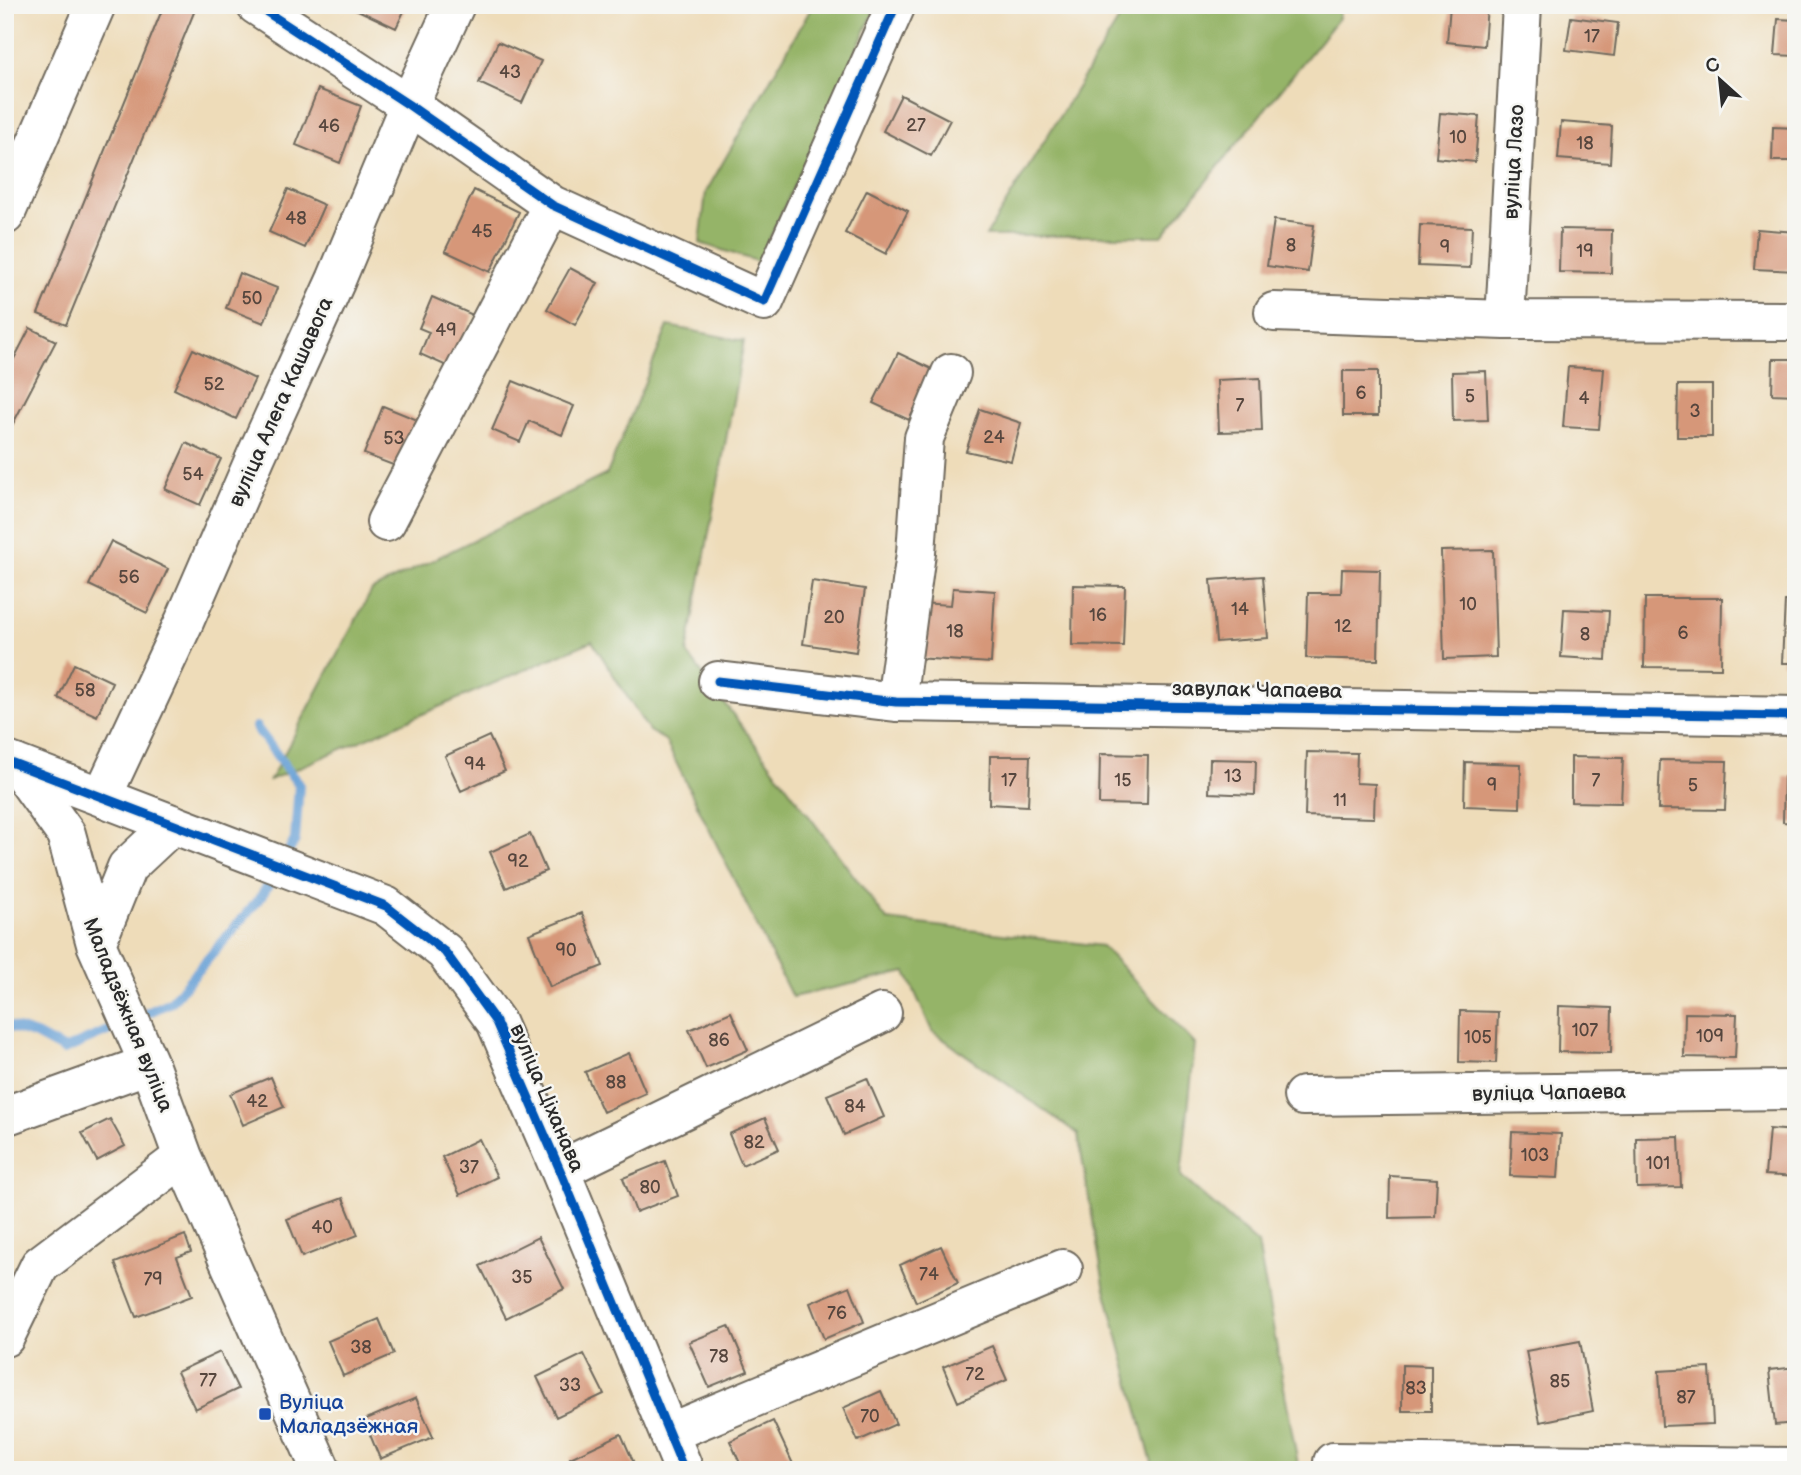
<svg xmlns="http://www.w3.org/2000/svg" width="1801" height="1475" viewBox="0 0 1801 1475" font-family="'Balsamiq Sans',sans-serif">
<rect width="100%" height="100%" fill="#f6f6f2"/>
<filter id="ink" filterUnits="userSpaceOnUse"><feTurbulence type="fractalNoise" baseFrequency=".0143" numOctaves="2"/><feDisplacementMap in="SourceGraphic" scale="14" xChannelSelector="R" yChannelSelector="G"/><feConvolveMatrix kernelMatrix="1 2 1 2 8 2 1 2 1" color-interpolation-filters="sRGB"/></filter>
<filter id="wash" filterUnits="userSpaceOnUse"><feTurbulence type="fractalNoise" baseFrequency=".00686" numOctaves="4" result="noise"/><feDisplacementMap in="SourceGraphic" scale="28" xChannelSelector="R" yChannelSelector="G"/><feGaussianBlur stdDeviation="1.57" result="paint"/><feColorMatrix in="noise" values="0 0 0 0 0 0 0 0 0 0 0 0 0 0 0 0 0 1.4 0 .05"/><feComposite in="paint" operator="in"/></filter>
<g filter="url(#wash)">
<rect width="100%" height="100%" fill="#eedcb9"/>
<!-- forest -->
<path fill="#95b467" stroke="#607049" stroke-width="2" d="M813,5h64l-118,257 -59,-19 6,-51z
M1128,5h211v13l-177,218h-176z
M668,326l76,15 -57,312 200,267 215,26 93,98 -14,132 77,68 41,226h-145l-50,-185 -26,-151 -146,-103 -26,-59 -114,25 -127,-257 -16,-9 -57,-90 -322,139 102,-190 235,-116z"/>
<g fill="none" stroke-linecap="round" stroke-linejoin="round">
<!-- stream -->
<path stroke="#67a0d6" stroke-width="10" d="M256,727l43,58 -4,55 -5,9
M147,1013l24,-11 89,-104 10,-16
M5,1025l31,10 28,15 48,-21"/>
</g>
<g id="blocks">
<!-- building -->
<path fill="#d69779" d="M164,5h33l-131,320 -28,-11z
M347,5h60l-11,23z
M1450,5h37l-3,41 -37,-4z
M1571,17l47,6 -4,33 -48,-6z
M1778,19l18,1v36l-21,-1z
M498,42l43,19 -19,42 -43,-20z
M318,89l43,17 -21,57 -44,-18z
M901,95l49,25 -19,36 -48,-25z
M1440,113l39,3 -4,46 -39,-4z
M1561,122l51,4 -2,37 -52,-4z
M1773,127l23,1v33h-24z
M288,189l36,16 -19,43 -36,-16z
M474,190l45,22 -29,60 -45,-21z
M867,190l41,21 -22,43 -41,-21z
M1274,220l40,5 -6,47 -41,-6z
M1420,225l52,2 -2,41 -52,-2z
M1560,229l52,1 -1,43 -52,-1z
M1757,229l39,3v39l-42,-2z
M570,268l28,15 -23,42 -28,-16z
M239,273l38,15 -13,35 -38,-15z
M432,297l41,18 -22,53 -31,-14 9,-22 -10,-4z
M30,328l26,13 -51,98v-63z
M193,349l62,30 -19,40 -62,-30z
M898,353l36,17 -25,50 -36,-17z
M1773,359h23v36l-24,-1z
M1568,367l36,2 -5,60 -36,-2z
M1343,371h35v45h-35z
M1486,371l2,49 -35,1 -1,-49z
M1260,378l2,53 -43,1 -2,-52z
M513,381l61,25 -12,29 -33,-14 -9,21 -28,-12z
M1678,385h34v52h-35z
M1794,401h2v36h-6z
M383,406l42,17 -19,47 -42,-16z
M980,409l41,14 -10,38 -45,-10z
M186,443l35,16 -21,46 -35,-16z
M111,541l57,28 -21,44 -58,-28z
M1493,550l3,107 -52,2 -3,-108z
M1342,569l38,1 -2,90 -72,-2 2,-65h33z
M1263,576l5,62 -52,4 -5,-62z
M812,581l53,8 -9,63 -53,-8z
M1073,585l52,1 -2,60 -51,-1z
M953,588l42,3 -4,72 -75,-5 3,-55 32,2z
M1645,598h77l-1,70 -77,-1z
M1785,601h11v62h-14z
M1564,609l45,2 -3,49 -45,-3z
M74,664l38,18 -15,34 -39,-18z
M489,736l16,35 -44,20 -16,-35z
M1307,752l50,1 -1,30 19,1 -1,34 -69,-2z
M1100,754l48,1 -1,50 -48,-1z
M990,756h40l-2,50 -39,-2z
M1571,757l52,1 -2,45 -50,-1z
M1210,759l46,1 -1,35 -46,-2z
M1660,760l67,1 -2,49 -67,-1z
M1465,762l56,2 -1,44 -56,-2z
M1784,777h12v46l-13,-1z
M530,834l16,37 -40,17 -16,-36z
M582,913l21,53 -53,21 -21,-53z
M1559,1006l53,2 -1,45 -53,-1z
M1460,1011l38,1 -2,51 -37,-1z
M731,1012l17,38 -42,18 -17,-38z
M1685,1013l52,1 -2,44 -51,-1z
M629,1053l17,40 -43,19 -18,-40z
M271,1077l13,30 -41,18 -13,-31z
M867,1078l17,39 -40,18 -17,-40z
M765,1118l14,31 -37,16 -13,-31z
M110,1119l15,27 -28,15 -15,-28z
M1769,1129l27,2v46l-31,-2z
M1512,1132l49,2 -3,44 -48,-2z
M1679,1137l2,50 -44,1 -1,-50z
M479,1139l18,38 -37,18 -18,-38z
M665,1161l13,35 -42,16 -13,-34z
M1390,1176l47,3 -2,38 -46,1z
M343,1198l15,37 -56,22 -15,-38z
M185,1235l6,17 -14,5 15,39 -56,21 -21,-54z
M538,1237l26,52 -58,29 -26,-52z
M941,1246l17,37 -42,19 -16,-37z
M850,1286l14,36 -40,17 -14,-36z
M379,1319l15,35 -51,22 -15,-35z
M729,1326l19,45 -39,16 -20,-45z
M1580,1341l13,70 -53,11 -14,-71z
M992,1346l15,34 -49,22 -15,-35z
M220,1352l18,37 -43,20 -18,-37z
M584,1354l20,40 -48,23 -19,-40z
M1402,1365l29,1v45h-29z
M1796,1367v56l-21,2 -6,-55z
M1710,1368l3,56 -51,2 -3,-55z
M881,1391l15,33 -38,17 -15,-33z
M416,1398l17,39 -53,22 -16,-39z
M773,1421l20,43 -13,6h-37l-13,-29z
M621,1434l16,36h-62l-5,-12z
M182,1462l4,8h-22z"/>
</g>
</g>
<g filter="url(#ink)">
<use href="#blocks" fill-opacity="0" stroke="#6f695d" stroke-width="2"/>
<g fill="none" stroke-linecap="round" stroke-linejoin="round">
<defs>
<path id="minor" d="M256,5l153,100 143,100 212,97 132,-297
M5,215l91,-210
M1274,312l231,8 291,1
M1505,320l17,-315
M386,522l166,-317
M718,681l178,21 900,14
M896,702l20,-149 8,-115 27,-65
M5,760l381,146 59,46 51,70 64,148 124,300
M16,764l50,70 30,110 53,120 34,93 138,313
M102,797l82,-175 72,-166 80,-176 73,-175 46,-100
M96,944l31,-77 46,-43
M1303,1096l493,-6
M5,1116l144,-52
M560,1170l322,-157
M5,1337l35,-72 143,-108
M669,1433l394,-164
M1333,1462l463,5"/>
</defs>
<!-- minor casing -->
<use href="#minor" stroke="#6f695d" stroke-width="42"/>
<!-- minor -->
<use href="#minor" stroke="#fff" stroke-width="38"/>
<defs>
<path id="cycleway" d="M256,5l153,100 143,100 212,97 132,-297
M718,681l178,21 900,14
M5,760l381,146 59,46 51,70 64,148 124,300"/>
</defs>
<!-- cycleway casing -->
<use href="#cycleway" stroke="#f6f6f2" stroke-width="13"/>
<!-- cycleway -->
<use href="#cycleway" stroke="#0057b8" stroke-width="9"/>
</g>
</g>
<!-- markers -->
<rect fill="#1a4fb4" stroke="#f6f6f2" stroke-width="2.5" x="258" y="1407" width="14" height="14" rx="3.5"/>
<g text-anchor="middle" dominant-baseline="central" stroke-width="5" stroke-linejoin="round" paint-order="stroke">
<!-- number labels -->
<g font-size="18" fill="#56463e">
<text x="1592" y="36">17</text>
<text x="510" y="72">43</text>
<text x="916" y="125">27</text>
<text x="329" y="126">46</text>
<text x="1458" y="137">10</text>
<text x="1585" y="143">18</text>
<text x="296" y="218">48</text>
<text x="482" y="231">45</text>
<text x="1291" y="245">8</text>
<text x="1445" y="247">9</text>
<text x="1585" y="251">19</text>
<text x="252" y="298">50</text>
<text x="446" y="330">49</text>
<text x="214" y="384">52</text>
<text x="1361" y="393">6</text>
<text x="1470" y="396">5</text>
<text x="1584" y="398">4</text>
<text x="1240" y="405">7</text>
<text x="1695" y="411">3</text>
<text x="994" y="437">24</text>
<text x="394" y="438">53</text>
<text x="193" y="474">54</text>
<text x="129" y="577">56</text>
<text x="1468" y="604">10</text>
<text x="1240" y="609">14</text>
<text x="1098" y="615">16</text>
<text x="834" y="617">20</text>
<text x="1343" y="626">12</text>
<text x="955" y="631">18</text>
<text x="1683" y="633">6</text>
<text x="1585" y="634">8</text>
<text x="85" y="690">58</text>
<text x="475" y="764">94</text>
<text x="1233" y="776">13</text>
<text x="1009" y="780">17</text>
<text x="1123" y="780">15</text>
<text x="1596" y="780">7</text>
<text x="1492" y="785">9</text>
<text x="1693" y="785">5</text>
<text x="1340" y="800">11</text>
<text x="518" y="861">92</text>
<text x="566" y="950">90</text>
<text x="1585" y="1030">107</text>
<text x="1710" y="1036">109</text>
<text x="1478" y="1037">105</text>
<text x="719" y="1040">86</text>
<text x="616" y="1082">88</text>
<text x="257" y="1101">42</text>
<text x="855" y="1106">84</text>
<text x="754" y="1142">82</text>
<text x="1535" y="1155">103</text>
<text x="1658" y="1163">101</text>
<text x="469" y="1167">37</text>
<text x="650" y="1187">80</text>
<text x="322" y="1227">40</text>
<text x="929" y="1274">74</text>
<text x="522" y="1277">35</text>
<text x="153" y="1279">79</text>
<text x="837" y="1313">76</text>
<text x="361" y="1347">38</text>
<text x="719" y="1356">78</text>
<text x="975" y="1374">72</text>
<text x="208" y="1380">77</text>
<text x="1560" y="1381">85</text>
<text x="570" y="1385">33</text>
<text x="1416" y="1388">83</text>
<text x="1686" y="1397">87</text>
<text x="870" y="1416">70</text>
</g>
<!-- street labels -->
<g font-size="21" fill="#2b2b2b" stroke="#f6f6f2">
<text transform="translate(1514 162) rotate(-87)">вуліца Лазо</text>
<text transform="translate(281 402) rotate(-66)">вуліца Алега Кашавога</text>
<text transform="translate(1257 690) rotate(1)">завулак Чапаева</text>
<text transform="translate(128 1015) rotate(68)">Маладзёжная вуліца</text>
<text transform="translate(1549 1093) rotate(-1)">вуліца Чапаева</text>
<text transform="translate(547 1098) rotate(67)">вуліца Ціханава</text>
</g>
<!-- transit labels -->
<g font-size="21" fill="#164399" stroke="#f6f6f2" text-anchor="start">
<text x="279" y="1402">Вуліца<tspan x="279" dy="24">Маладзёжная</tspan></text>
</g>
</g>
<!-- margin -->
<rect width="1801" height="1475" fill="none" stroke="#f6f6f2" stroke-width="28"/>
<!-- north arrow -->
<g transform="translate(1720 80) rotate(333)" stroke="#f6f6f2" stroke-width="5" paint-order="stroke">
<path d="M0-5L12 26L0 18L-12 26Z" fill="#2b2b2b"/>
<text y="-10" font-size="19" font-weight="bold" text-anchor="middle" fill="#2b2b2b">С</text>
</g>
</svg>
